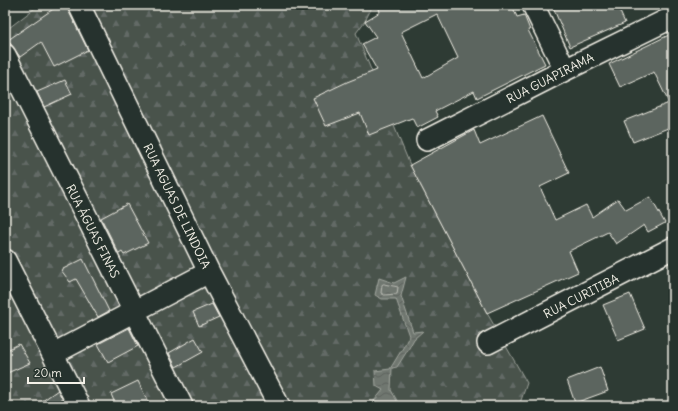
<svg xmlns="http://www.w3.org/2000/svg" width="678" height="411" viewBox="0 0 678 411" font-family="Delius,sans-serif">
<defs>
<pattern id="forest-firs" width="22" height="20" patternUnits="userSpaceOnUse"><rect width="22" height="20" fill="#48524c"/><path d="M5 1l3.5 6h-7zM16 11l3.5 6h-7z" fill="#636b66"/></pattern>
<pattern id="water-waves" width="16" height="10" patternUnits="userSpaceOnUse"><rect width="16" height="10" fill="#6f7770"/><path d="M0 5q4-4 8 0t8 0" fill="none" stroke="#5c605b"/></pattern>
</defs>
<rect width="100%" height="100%" fill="#2e3b34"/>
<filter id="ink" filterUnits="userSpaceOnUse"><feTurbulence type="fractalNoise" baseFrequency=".025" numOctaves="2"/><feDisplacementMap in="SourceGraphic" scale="8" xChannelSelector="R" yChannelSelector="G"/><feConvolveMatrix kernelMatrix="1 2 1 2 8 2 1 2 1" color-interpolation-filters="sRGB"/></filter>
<g filter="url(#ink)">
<!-- forest -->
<path fill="url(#forest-firs)" stroke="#9ea29a" d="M39,5h334l-8,16 -9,12 54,132 77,148 40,70 -8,23h-514v-375z"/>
<!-- water -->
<path fill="url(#water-waves)" stroke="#a4a8a0" d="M406,277l-5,19 12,36 10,-1 -9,8 -5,9 -12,19 -5,1 -1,22 9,16h-15l-1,-2 -10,-3 9,-11 -7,-4 -1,-15 15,-2 14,-23 5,-10 -13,-37h-14l-7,-4 4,-17 15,5z"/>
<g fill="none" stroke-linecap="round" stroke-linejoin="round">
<!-- shore -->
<path stroke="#bfc0b8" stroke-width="1" d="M384,284l14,3 -1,7 -13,1 -3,-2 1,-8z"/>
</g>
<!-- building -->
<path fill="#5c655e" stroke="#f4f1e8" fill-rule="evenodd" d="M59,5h8l1,5 20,40 -34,17 -13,-25 -21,15 -12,-17z
M378,5h134l5,12 7,-2 6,15h-2l17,34 -68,34 -3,-7 -39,20 3,6 -21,11 -5,-10 -43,17 -9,-22 -34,13 -13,-28 34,-16 30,-12 -15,-26 14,-7 -11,-16 15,-9zM437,14l21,44 -35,20 -22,-46z
M552,5h65l8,18 -55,24z
M673,33v93l-40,16 -9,-21 45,-18 -15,-31 -34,15 -11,-23z
M65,80l7,14 -28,13 -7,-15z
M542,116l27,57 -29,14 15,33 31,-15 6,12 26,-18 8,11 24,-13 15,26 -17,9 -4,-7 -28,19 -8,-12 -39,19 9,21 -91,41 -77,-148 64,-35 6,15z
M127,204l21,39 -24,12 -2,-3 -3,2 -18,-36z
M83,259l26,52 -11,6 -22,-38 -6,3 -9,-12z
M630,294l15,35 -27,11 -15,-35z
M212,304l7,13 -20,9 -6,-14z
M129,328l9,18 -30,16 -10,-18z
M195,338l8,14 -27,15 -7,-14z
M19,344l11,19 -25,11v-23z
M600,367l8,24 -33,12 -8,-23z
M138,381l12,25h-34l-5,-12z
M58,390l8,16h-31z"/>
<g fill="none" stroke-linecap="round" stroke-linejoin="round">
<defs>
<path id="street" d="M79,5l130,267 70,134
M533,5l32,65
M5,55l177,351
M427,140l138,-70 108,-53
M5,260l74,146
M488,343l185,-95
M53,354l156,-82"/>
</defs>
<!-- street casing -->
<use href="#street" stroke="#f4f1e8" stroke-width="24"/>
<!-- street -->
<use href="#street" stroke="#26332d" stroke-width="21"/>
</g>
</g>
<g text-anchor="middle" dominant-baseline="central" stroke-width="4" stroke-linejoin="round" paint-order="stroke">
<!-- street labels -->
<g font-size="12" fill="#f4f1e8" stroke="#26332d">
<text transform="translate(550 78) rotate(-27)">RUA GUAPIRAMA</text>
<text transform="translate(177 206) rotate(64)">RUA AGUAS DE LINDOIA</text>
<text transform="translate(93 231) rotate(63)">RUA ÁGUAS FINAS</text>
<text transform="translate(581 296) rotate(-27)">RUA CURITIBA</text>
</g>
</g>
<!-- margin -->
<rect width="678" height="411" fill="none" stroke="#26332d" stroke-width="20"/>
<rect x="10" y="10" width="658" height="391" fill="none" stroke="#f4f1e8" stroke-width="1.5" filter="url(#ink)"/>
<!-- scale -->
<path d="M28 377v6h56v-6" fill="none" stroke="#f4f1e8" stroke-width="2"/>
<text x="34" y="377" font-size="12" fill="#f4f1e8" stroke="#26332d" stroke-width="3" paint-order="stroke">20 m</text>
</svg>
